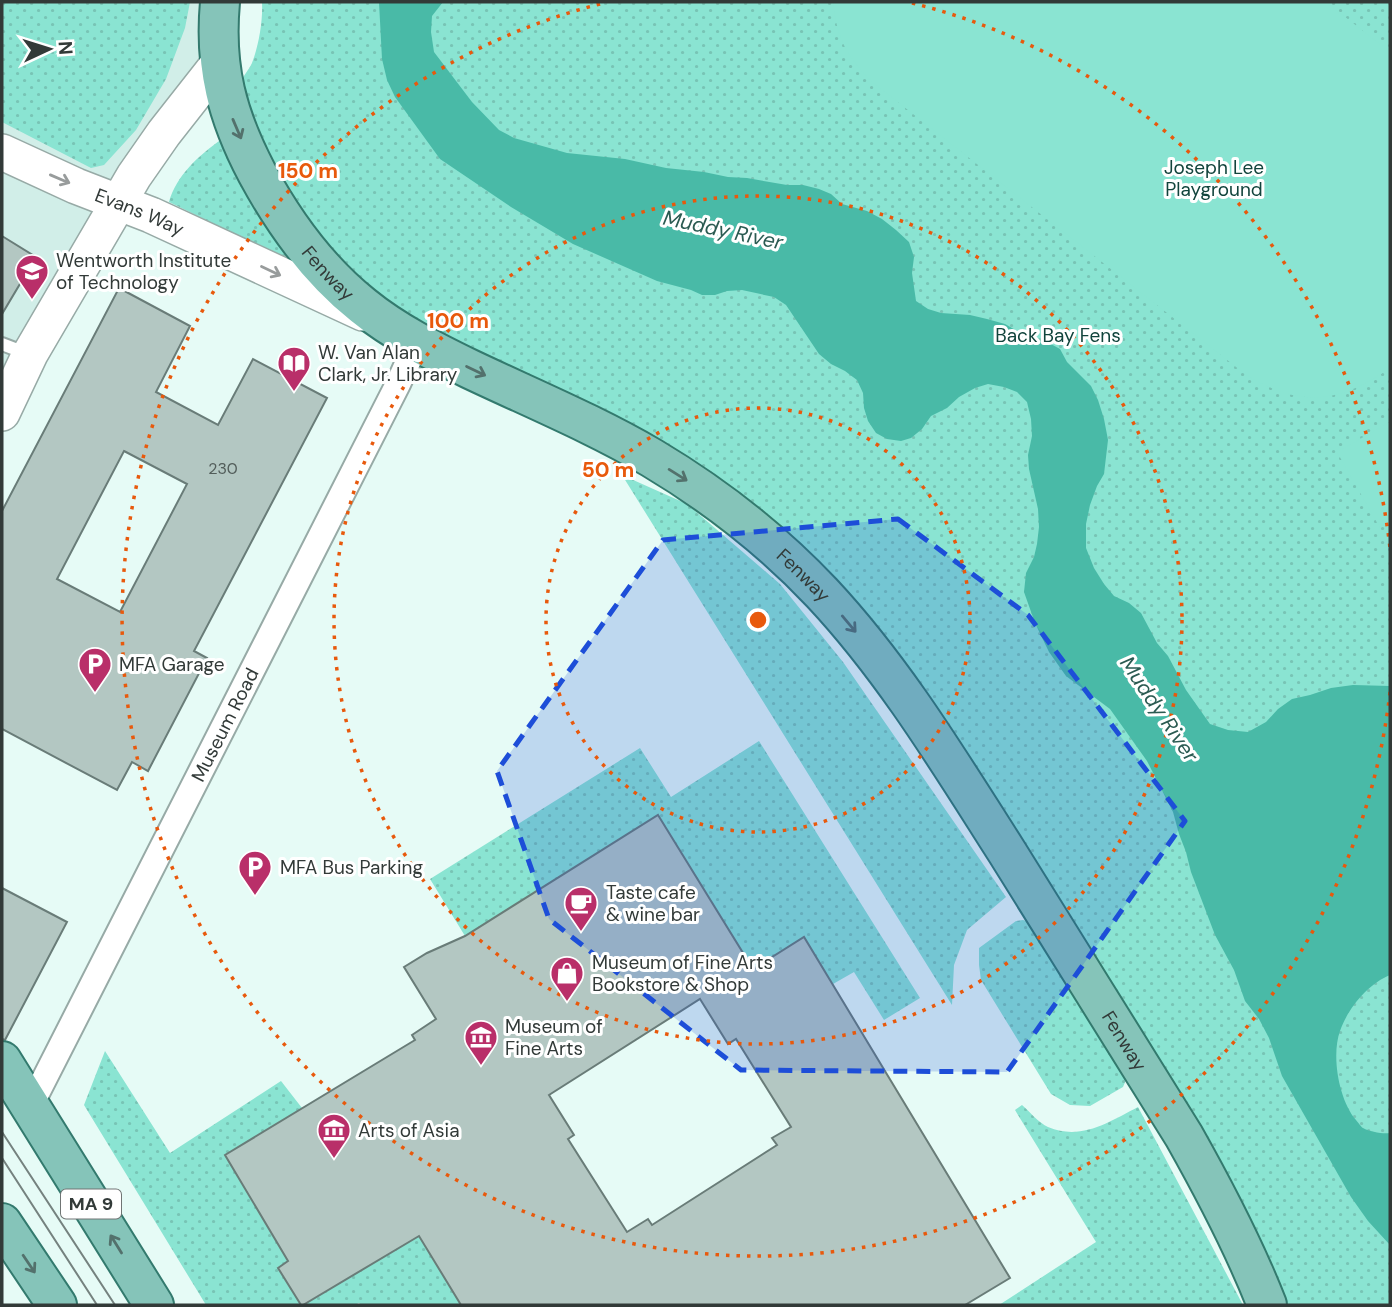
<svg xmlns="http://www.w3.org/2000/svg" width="1392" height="1307" viewBox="0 0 1392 1307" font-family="'DM Sans',sans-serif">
<defs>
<pattern id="green-dots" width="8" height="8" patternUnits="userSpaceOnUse" patternTransform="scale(1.75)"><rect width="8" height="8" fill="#8ae4d2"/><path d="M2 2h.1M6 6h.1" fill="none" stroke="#78c4b5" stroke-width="1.8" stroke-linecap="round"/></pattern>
</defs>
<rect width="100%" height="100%" fill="#e6fbf6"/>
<!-- built -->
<path fill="#d1eee8" d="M2,2h218l-2,39 -216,372z"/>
<!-- green -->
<path fill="url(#green-dots)" d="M2,2h188l-5,26 -19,51 -30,51 -32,35 -13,3 -89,-46z
M262,2h1128v1303h-102l-14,-36 -44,-89 -52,-90 -307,-465 -368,-258 -100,-54 -41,-33 -37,-34 -33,-45 -41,-79 -10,-39c2,-8 8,-13 11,-20 7,-18 11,-43 10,-61z
M222,139l75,125 -128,-62c7,-26 30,-47 53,-63z
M622,475l65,29 93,80 63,78 163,235 -39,33 -13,35 -2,40z
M759,741l161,257 -36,22 -30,-48 -21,12 -29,-47 -51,32 -95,-154 -193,121 -35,-57 210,-131 31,49z
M1023,920l6,2 96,152 1,6 -3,7 -33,19 -20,-1 -19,-11 -70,-114 -2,-15v-17l37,-27z
M105,1051l65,102 111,-72 21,27 -77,47 63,106 -10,8 23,36h-95l-122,-200z
M1022,1105c8,7 17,18 26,22 33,14 61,-5 90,-20l105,198h-244l97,-63 -81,-132z
M419,1236l42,69h-100l-2,-2 -4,2h-52z"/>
<!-- pitch -->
<path fill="#8ae4d2" d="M833,2h493l64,50v316c-51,36 -91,40 -145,6l-369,-289c-28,-26 -39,-45 -43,-83z
M1390,422v100l-10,6 -43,-76z"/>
<!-- water -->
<path fill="#49baa7" d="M379,2h64l-11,14 -1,16 3,20 38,50 27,28 15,8 53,15 58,6 41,9 38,4 24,5 19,1 40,7h16l16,4 12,5 11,10 25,7 15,8 14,11 13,12 5,15 -2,16 4,28 12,8 13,4 29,2 17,4 18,5 28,16 16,3 11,6 7,13 24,24 7,14 6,19 4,21 -4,34 -7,12 -7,19 -4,19v24l8,20 10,16 10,12 15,7 12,10 16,30 11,13 18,34 24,34 18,6 20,2 18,-10 12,-13 14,-10 18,-4 21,-7 22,-3 37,1v289c-22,9 -42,33 -50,56 -9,25 -1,69 16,89 1,1 6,8 7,8 7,4 20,6 27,5v112l-22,-24 -17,-24 -69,-121 -13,-38 -10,-19 -14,-18 -11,-31 -19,-35 -24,-63 -5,-20 -7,-18 -6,-22 -26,-51 -37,-52 -44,-33 -17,-24 -14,-29 -11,-31 2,-19 8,-16 3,-13 2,-17 -1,-18 -9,-40 -1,-14 4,-19 -1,-17 -4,-17 -10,-10 -13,-5 -16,-3 -13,4 -16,9 -12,11 -16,8 -9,13 -11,9 -10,3 -14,-2 -11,-6 -8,-12 -4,-13 -1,-15 -6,-13 -12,-9 -14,-7 -12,-10 -33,-49 -12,-8 -32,-7 -15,1 -12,4h-13l-11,-5 -34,-9 -84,-37 -62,-37 -71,-48 -45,-62 -8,-17 -5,-21z"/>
<!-- building -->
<path fill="#b3c7c2" stroke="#697c78" stroke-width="2" fill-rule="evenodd" d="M2,236l34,21 -34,57z
M119,288l71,38 -34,66 62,33 35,-66 74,39 -133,253 13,7 -59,113 -16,-9 -15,28 -115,-61v-218zM124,451l63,33 -67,128 -63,-33z
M658,815l95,154 51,-32 206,341 -45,27h-504l-42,-69 -116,69h-2l-23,-37 10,-7 -63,-106 190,-115 -3,-5 24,-16 -32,-52 23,-14 38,-17zM700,999l28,45 8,-5 55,88 -19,11 5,7 -125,80 -4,-6 -21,13 -59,-93 6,-4 -25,-40z
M2,888l65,34 -62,118 -3,-1z"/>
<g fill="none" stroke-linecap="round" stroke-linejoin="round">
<defs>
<path id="lane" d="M2,344l26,10"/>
<g id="street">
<path id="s1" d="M30,1107l368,-723 19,-42"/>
</g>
<g id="secondary">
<path id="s2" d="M2,152l74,34 75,29 212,98"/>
<path d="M2,413l28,-59 104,-178 30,-43 55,-70"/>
</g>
<g id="primary">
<path id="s3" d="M220,2c-6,65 7,114 37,171 27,50 62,98 106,133 32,26 70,45 107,63 61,29 124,55 182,89 62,37 120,82 170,135 73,78 128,170 185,259 59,95 118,189 177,284 31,55 60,110 83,169"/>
<path d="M2,1061l152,244"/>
<path d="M2,1223l55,82"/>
</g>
</defs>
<!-- lane casing -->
<use href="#lane" stroke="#97aaa6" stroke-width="16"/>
<!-- street casing -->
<use href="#street" stroke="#97aaa6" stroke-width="28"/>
<!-- secondary casing -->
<use href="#secondary" stroke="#97aaa6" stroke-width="38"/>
<!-- primary casing -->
<use href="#primary" stroke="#337a6e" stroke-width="42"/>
<!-- lane -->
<use href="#lane" stroke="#fff" stroke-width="12"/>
<!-- street -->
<use href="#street" stroke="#fff" stroke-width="24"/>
<!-- secondary -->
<use href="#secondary" stroke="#fff" stroke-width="35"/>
<!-- primary -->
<use href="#primary" stroke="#85c4b9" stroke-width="38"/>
<!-- tram -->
<path stroke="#75827f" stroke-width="2" d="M2,1132l113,173
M2,1158l95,147"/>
</g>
<!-- one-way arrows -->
<defs><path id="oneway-shaft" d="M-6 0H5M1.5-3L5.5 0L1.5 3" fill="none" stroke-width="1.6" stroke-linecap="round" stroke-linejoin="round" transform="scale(1.75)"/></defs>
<g stroke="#53716c">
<use href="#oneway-shaft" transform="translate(237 129) rotate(67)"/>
<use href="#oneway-shaft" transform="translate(476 371) rotate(26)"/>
<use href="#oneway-shaft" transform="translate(678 475) rotate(32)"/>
<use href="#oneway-shaft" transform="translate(849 624) rotate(50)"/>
<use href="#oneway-shaft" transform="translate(116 1244) rotate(-122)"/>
<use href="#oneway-shaft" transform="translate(29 1264) rotate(56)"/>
</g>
<g stroke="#989c9c">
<use href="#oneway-shaft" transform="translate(60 179) rotate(23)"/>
<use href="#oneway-shaft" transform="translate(271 271) rotate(25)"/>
</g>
<!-- marked area -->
<path fill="#1d4ed8" fill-opacity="0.2" stroke="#1d4ed8" stroke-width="5" stroke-dasharray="14 9" stroke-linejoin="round" d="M898,519l130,96 157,206 -178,251 -266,-2 -192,-151 -52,-148 166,-231z"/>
<!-- distance rings -->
<g fill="none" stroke="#e8590c" stroke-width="3.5" stroke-dasharray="3.5 7">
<circle cx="758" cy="620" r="212"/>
<circle cx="758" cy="620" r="424"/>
<path d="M1390 692A636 636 0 1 1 604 3M912 3A636 636 0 0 1 1390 548"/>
</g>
<!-- icons -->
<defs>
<symbol id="university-pin" viewBox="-11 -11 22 30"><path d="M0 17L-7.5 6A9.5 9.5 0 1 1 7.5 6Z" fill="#b92f69" stroke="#fff"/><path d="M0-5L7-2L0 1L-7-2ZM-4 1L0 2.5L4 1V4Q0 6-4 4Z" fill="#fff"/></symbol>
<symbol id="library-pin" viewBox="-11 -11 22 30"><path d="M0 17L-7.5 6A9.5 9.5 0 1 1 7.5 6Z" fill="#b92f69" stroke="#fff"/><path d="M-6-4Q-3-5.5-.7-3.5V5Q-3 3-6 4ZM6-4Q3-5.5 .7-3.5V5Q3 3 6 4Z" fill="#fff"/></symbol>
<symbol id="parking-pin" viewBox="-11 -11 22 30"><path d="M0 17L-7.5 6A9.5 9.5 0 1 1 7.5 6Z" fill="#b92f69" stroke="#fff"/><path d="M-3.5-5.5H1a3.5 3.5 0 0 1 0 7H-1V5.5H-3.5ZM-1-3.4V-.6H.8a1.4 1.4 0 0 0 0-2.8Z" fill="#fff"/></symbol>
<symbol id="cafe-pin" viewBox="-11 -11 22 30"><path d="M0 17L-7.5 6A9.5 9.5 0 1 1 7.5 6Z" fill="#b92f69" stroke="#fff"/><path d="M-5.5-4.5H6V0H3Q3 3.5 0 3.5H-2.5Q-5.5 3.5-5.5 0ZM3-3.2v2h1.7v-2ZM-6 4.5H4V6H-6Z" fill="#fff"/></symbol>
<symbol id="shop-pin" viewBox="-11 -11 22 30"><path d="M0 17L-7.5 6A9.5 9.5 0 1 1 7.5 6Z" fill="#b92f69" stroke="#fff"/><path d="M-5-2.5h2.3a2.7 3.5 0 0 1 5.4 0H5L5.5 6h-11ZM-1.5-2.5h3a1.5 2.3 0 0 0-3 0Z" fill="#fff"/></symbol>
<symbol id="museum-pin" viewBox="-11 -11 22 30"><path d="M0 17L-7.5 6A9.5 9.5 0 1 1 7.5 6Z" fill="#b92f69" stroke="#fff"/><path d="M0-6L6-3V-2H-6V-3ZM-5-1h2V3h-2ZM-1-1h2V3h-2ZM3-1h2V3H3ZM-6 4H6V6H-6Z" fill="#fff"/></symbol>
</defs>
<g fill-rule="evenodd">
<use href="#university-pin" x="13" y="252" width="38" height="52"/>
<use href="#library-pin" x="275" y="344" width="38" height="52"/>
<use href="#parking-pin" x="76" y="645" width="38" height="52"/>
<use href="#parking-pin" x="236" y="848" width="38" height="52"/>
<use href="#cafe-pin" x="562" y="884" width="38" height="52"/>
<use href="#shop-pin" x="548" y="954" width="38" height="52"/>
<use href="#museum-pin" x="462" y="1018" width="38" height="52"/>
<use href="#museum-pin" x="315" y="1111" width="38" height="52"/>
</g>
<g text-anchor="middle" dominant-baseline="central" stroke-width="6" stroke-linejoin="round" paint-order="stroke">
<!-- number labels -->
<g font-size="16" fill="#525d5a">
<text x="223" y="468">230</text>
</g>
<!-- shield labels -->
<rect fill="#fff" stroke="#707574" stroke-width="2" x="61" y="1189.5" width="60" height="29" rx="5"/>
<g font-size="18" font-weight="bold" fill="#323a38">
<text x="91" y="1204">MA 9</text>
</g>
<!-- park labels -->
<g font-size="19" fill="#11443c" stroke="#fff">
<text x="1214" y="167">Joseph Lee<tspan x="1214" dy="22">Playground</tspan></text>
<text x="1058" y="335">Back Bay Fens</text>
</g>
<!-- street labels -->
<g font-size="19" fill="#323a38" stroke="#fff">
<text stroke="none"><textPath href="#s2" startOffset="150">Evans Way</textPath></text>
<text stroke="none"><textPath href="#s3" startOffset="301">Fenway</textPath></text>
<text stroke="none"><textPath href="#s3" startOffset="868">Fenway</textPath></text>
<text stroke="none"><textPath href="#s1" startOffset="429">Museum Road</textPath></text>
<text stroke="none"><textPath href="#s3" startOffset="1435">Fenway</textPath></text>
</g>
<!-- poi labels -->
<g font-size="19" fill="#323a38" stroke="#fff" text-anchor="start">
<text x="56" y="260">Wentworth Institute<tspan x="56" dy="22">of Technology</tspan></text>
<text x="318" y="352">W. Van Alan<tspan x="318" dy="22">Clark, Jr. Library</tspan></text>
<text x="119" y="664">MFA Garage</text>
<text x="280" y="867">MFA Bus Parking</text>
<text x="606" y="892">Taste cafe<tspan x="606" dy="22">&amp; wine bar</tspan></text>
<text x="592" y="962">Museum of Fine Arts<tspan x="592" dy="22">Bookstore &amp; Shop</tspan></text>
<text x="505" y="1026">Museum of<tspan x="505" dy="22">Fine Arts</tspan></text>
<text x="358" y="1130">Arts of Asia</text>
</g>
<!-- water labels -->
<g font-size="21" font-style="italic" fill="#2b5b52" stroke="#fff">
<text transform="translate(723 230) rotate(12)">Muddy River</text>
<text transform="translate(1159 709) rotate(56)">Muddy River</text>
</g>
</g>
<circle cx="758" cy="620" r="10" fill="#e8590c" stroke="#fff" stroke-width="3.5"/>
<g font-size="21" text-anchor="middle" font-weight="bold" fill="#e8590c" stroke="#fff" stroke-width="6" stroke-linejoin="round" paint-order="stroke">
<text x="308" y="178">150 m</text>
<text x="458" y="328">100 m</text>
<text x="608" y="477">50 m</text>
</g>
<!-- border -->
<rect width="1392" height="1307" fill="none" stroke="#323a38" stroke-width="7"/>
<!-- north arrow -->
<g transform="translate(49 49) rotate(86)" stroke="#ffffff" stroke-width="5" paint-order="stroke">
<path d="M0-5L12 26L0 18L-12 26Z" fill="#323a38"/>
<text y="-10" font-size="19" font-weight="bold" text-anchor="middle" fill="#323a38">N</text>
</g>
</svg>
